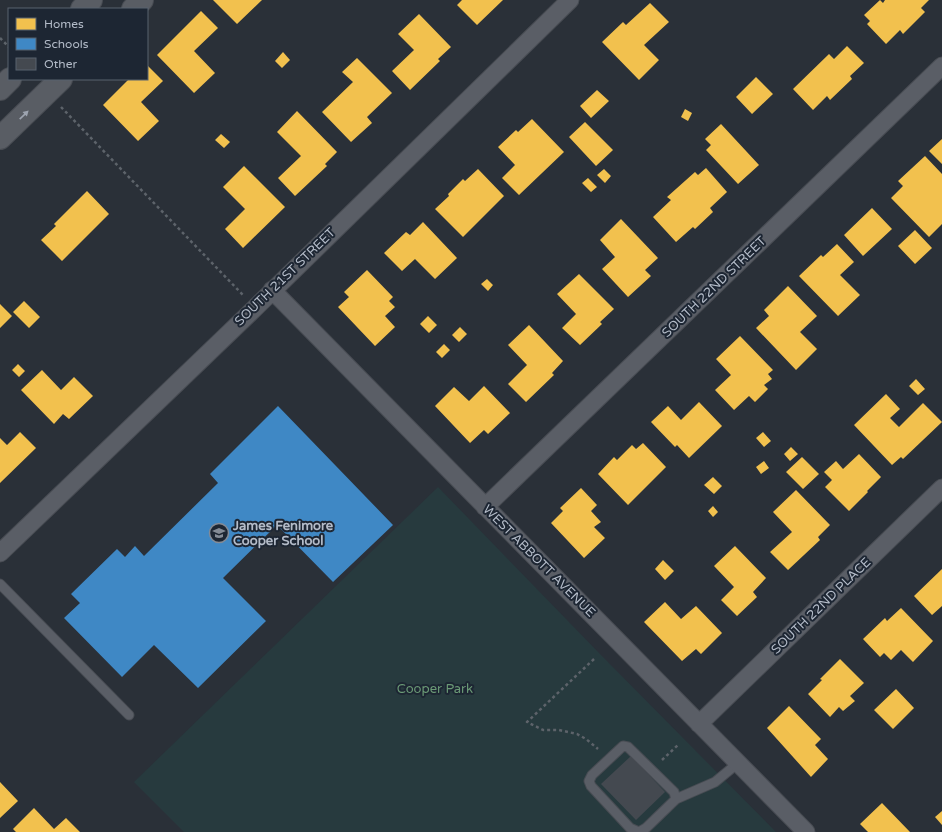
<svg xmlns="http://www.w3.org/2000/svg" width="942" height="832" viewBox="0 0 942 832" font-family="'Varela Round',sans-serif">
<rect width="100%" height="100%" fill="#2a3038"/>
<!-- green -->
<path fill="#273a3e" d="M438,487l162,167 176,178h-592l-50,-50z"/>
<!-- homes -->
<path fill="#f2c14e" d="M213,0h49l-25,24z
M462,0h41l-26,25 -20,-20z
M880,0l3,3 2,-3h44l-8,8 4,4 -22,22 -3,-4 -14,14 -19,-20 3,-3 -6,-6z
M650,3l19,19 -25,23 15,15 -20,20 -37,-38 21,-20 3,3z
M201,11l17,17 -24,23 21,22 -21,20 -37,-38z
M419,14l32,33 -13,12 2,2 -30,29 -18,-19 22,-21 -16,-16z
M847,46l17,17 -14,13 2,3 -22,21 -3,-4 -14,14 -20,-21 36,-35 5,5z
M283,52l7,8 -8,8 -7,-7z
M357,58l35,35 -25,24 5,6 -21,19 -29,-30 31,-30 -11,-10z
M147,65l16,16 -22,21 18,19 -21,20 -35,-36 26,-26h18z
M756,77l17,17 -21,20 -16,-17z
M597,90l12,11 -18,17 -11,-12z
M685,109l7,4 -4,8 -7,-4z
M297,111l40,41 -12,12 2,2 -32,30 -17,-18 23,-22 -24,-24z
M532,119l32,33 -45,43 -17,-17 13,-13 -17,-18 18,-17 2,2z
M585,122l28,28 -17,16 -27,-29z
M721,124l38,41 -21,19 -32,-34 5,-5 -6,-6z
M221,134l9,8 -6,6 -9,-8z
M942,139v25l-13,-13z
M925,156l17,18v50l-13,13 -38,-39 12,-12 -5,-5z
M244,166l41,41 -42,41 -18,-19 20,-20 -22,-22z
M706,168l21,24 -17,16 3,4 -18,17 -2,-2 -17,15 -23,-25 18,-17 -4,-3 28,-25 3,3z
M478,169l26,27 -41,41 -28,-28 14,-13 -1,-2 15,-15 2,2z
M604,169l7,7 -6,7 -8,-8z
M588,178l9,9 -6,5 -9,-9z
M87,191l22,23 -47,47 -21,-21 15,-14 -2,-2z
M872,208l20,21 -29,27 -19,-21z
M621,219l37,39 -13,12 6,6 -23,21 -26,-28 13,-12 -15,-17z
M423,222l34,36 -22,21 -20,-20 -13,12 -18,-18 22,-21 4,3z
M915,230l17,18 -17,16 -17,-18z
M837,244l17,18 -14,13 20,20 -22,21 -39,-40 22,-21 2,2z
M367,270l26,27 -4,4 6,6 -10,9 10,11 -20,19 -37,-39 11,-10 -5,-5z
M579,274l35,35 -14,13 2,2 -22,21 -18,-17 14,-14 -19,-20z
M487,279l6,6 -5,6 -7,-7z
M788,286l29,30 -17,16 17,17 -21,21 -40,-42 13,-12 -5,-6z
M24,301l16,16 -11,11 -16,-16z
M0,304l12,12 -12,12z
M428,316l9,9 -8,8 -9,-9z
M529,325l34,36 -11,12 2,2 -28,27 -18,-18 19,-19 -19,-20z
M460,327l7,7 -8,8 -7,-7z
M740,336l33,34 -5,4 4,5 -8,6 4,4 -13,13 -6,-6 -15,14 -19,-20 16,-15 -15,-16z
M444,344l6,6 -8,8 -6,-6z
M18,364l7,7 -6,6 -7,-7z
M42,370l19,20 13,-13 19,19 -24,23 -6,-5 -9,10 -33,-34z
M916,379l9,10 -7,6 -9,-9z
M484,386l26,27 -22,21 -4,-4 -14,13 -35,-37 19,-19 15,14z
M886,394l14,15 -10,9 9,9 24,-24 19,19 -39,37 -2,-2 -9,8 -38,-40z
M699,402l23,24 -33,32 -12,-13 -2,2 -24,-25 17,-16 13,14z
M20,432l16,16 -36,35v-45l7,7z
M763,432l8,9 -7,6 -8,-9z
M643,443l23,24 -38,38 -30,-31 16,-17 3,3 15,-15 4,4z
M791,447l7,7 -8,7 -6,-7z
M859,454l22,23 -14,14 1,1 -19,19 -24,-24 7,-7 -8,-8 12,-11 7,8z
M802,457l17,17 -16,15 -17,-17z
M764,461l5,7 -8,6 -5,-7z
M713,477l9,9 -8,8 -10,-9z
M581,488l16,17 -6,6 10,11 -7,5 11,11 -21,20 -33,-35 12,-12 -3,-3z
M796,490l34,35 -12,12 2,3 -32,30 -18,-18 22,-20 -19,-20z
M713,506l5,6 -5,5 -5,-6z
M735,546l31,32 -13,14 4,5 -20,19 -16,-16 13,-13 -20,-21z
M663,560l11,11 -9,9 -10,-11z
M942,569v37l-10,9 -18,-19z
M665,602l16,17 15,-13 26,27 -21,21 -5,-5 -14,12 -38,-39z
M901,608l32,33 -20,21 -12,-12 -10,10 -7,-7 -4,4 -17,-18 22,-21 2,3z
M840,659l24,24 -14,13 5,5 -12,10 -4,-4 -9,10 -22,-23 14,-14 -2,-1z
M896,689l18,19 -21,21 -19,-19z
M789,706l32,33 -6,6 13,14 -17,18 -44,-49z
M0,782l18,19 -18,17z
M882,803l28,29h-42l-8,-8z
M34,808l20,21 12,-11 14,14h-64l-3,-3z
M942,811v14l-7,-8z"/>
<!-- schools -->
<path fill="#3f88c5" d="M278,406l115,119 -60,57 -56,-57 -54,53 43,43 -68,67 -44,-43 -32,32 -58,-59 16,-15 -9,-9 46,-45 8,8 10,-11 9,10 74,-73 -8,-9z"/>
<!-- building -->
<path fill="#444950" d="M631,756l34,36 -29,28 -35,-36z"/>
<g fill="none" stroke-linecap="round" stroke-linejoin="round">
<defs>
<path id="lane" d="M0,584l129,131
M676,799l-2,-7 -46,-45 -5,-1 -31,29 -3,6 2,5 39,42 9,4 7,-4 30,-29 39,-17 23,-19"/>
<path id="street" d="M272,290l534,542
M485,507l457,-441
M0,553l255,-245 315,-308
M699,724l243,-236"/>
<path id="secondary" d="M82,9l9,-9
M133,9l9,-9
M0,89l10,-10
M0,138l61,-59"/>
</defs>
<!-- lane casing -->
<use href="#lane" stroke="#484c53" stroke-width="11"/>
<!-- street casing -->
<use href="#street" stroke="#484c53" stroke-width="19"/>
<!-- secondary casing -->
<use href="#secondary" stroke="#484c53" stroke-width="24"/>
<!-- path -->
<path stroke="#5d636a" stroke-width="2.5" stroke-dasharray="3 3" stroke-linecap="butt" d="M0,38l9,9
M61,107l182,188
M594,659l-67,63 16,8h16l18,4 9,5 12,10
M662,760l16,-15"/>
<!-- lane -->
<use href="#lane" stroke="#5a5e66" stroke-width="9"/>
<!-- street -->
<use href="#street" stroke="#5a5e66" stroke-width="17"/>
<!-- secondary -->
<use href="#secondary" stroke="#595d64" stroke-width="22"/>
</g>
<!-- one-way arrows -->
<defs><path id="oneway-solid" d="M-6-.8H1V-3.2L6.5 0L1 3.2V.8H-6Z"/></defs>
<use fill="#9da4b0" href="#oneway-solid" transform="translate(24 115) rotate(-44)"/>
<!-- icons -->
<defs>
<symbol id="school-ring" viewBox="-11 -11 22 22"><circle r="9.5" fill="#1d2633" stroke="#848b96" stroke-width="1.5"/><path d="M0-5L7-2L0 1L-7-2ZM-4 1L0 2.5L4 1V4Q0 6-4 4Z" fill="#848b96"/></symbol>
</defs>
<g fill-rule="evenodd">
<use href="#school-ring" x="208" y="522" width="22" height="22"/>
</g>
<g text-anchor="middle" dominant-baseline="central" stroke-width="4" stroke-linejoin="round" paint-order="stroke">
<!-- street labels -->
<g font-size="13" fill="#b4bcc9" stroke="#1d2633">
<text transform="translate(285 277) rotate(-44)">SOUTH 21ST STREET</text>
<text transform="translate(714 287) rotate(-44)">SOUTH 22ND STREET</text>
<text transform="translate(539 561) rotate(45)">WEST ABBOTT AVENUE</text>
<text transform="translate(821 606) rotate(-44)">SOUTH 22ND PLACE</text>
</g>
<!-- poi labels -->
<g font-size="13" font-weight="bold" fill="#b4bcc9" stroke="#1d2633" text-anchor="start">
<text x="233" y="526">James Fenimore<tspan x="233" dy="15">Cooper School</tspan></text>
</g>
<!-- park labels -->
<g font-size="13" fill="#6b9a76" stroke="#1d2633">
<text x="435" y="689">Cooper Park</text>
</g>
</g>
<!-- legend -->
<rect x="8" y="8" width="140" height="72" fill="#1d2633" stroke="#59626f"/>
<rect x="16" y="18" width="20" height="12" fill="#f2c14e" stroke="#59626f"/>
<text x="44" y="28" font-size="12" fill="#b4bcc9">Homes</text>
<rect x="16" y="38" width="20" height="12" fill="#3f88c5" stroke="#59626f"/>
<text x="44" y="48" font-size="12" fill="#b4bcc9">Schools</text>
<rect x="16" y="58" width="20" height="12" fill="#444950" stroke="#59626f"/>
<text x="44" y="68" font-size="12" fill="#b4bcc9">Other</text>
</svg>
